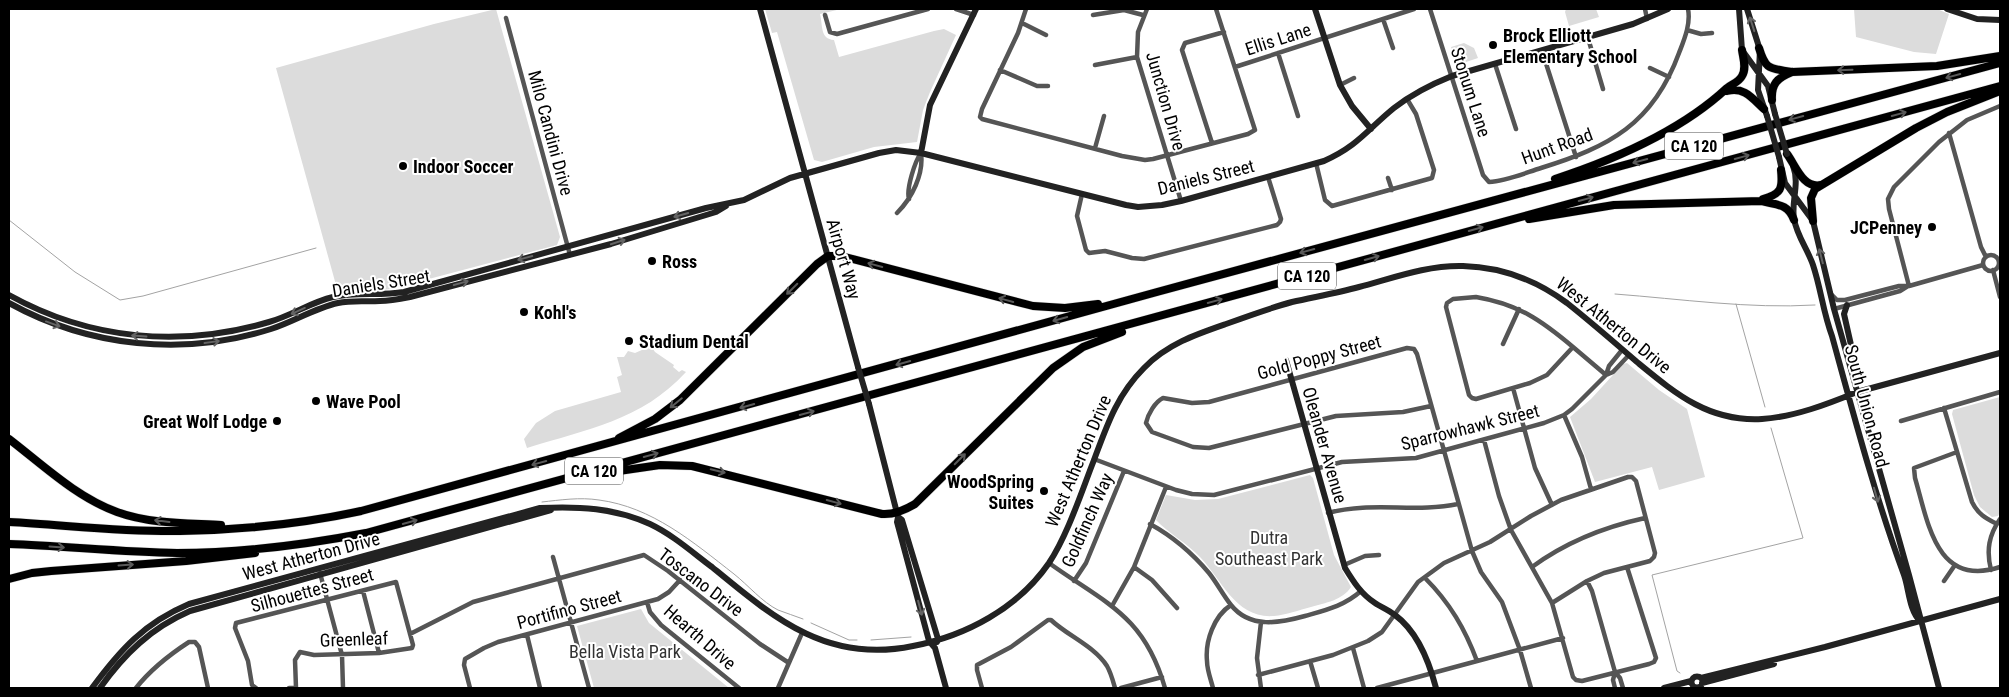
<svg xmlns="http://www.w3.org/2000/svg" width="2009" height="697" viewBox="0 0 2009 697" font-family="'Roboto Condensed',sans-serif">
<rect width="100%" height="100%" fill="#fff"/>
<!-- green -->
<path fill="#dcdcdc" d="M496,9l64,228 -3,8 -166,44 -19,2 -36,-6 -60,-217 158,-44z
M765,9h76l-21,5c3,12 0,25 14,26l5,17 95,-26 10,-2 12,6 -26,57 -7,18 -6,32 -43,5 -52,15 -8,-2 -37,-128 -5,1z
M1566,9h30l3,8 -30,9 -4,-14z
M1854,9h83l12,5 -13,40 -22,-2 -58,-15z
M1464,43l10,5 4,10 -21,7 -6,-18z
M651,346l4,6 19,13 -1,2 6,5 3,-2 4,2c-45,49 -99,57 -159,76l-3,-9 12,-16 19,-12 66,-19 -4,-15 5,-2 -5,-18h7l4,-6 7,2z
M1627,363l32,27 28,19 18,68 -46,13 -7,-23 -57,15 -25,-65 21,-18 32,-35z
M2000,397v115l-2,4 -6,1 -12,-10 -6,-12 -22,-81 1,-4z
M1310,475l3,3 21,77 17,32c-8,13 -26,16 -40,20 -12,3 -25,8 -37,9 -38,3 -52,-36 -74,-59 -13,-14 -32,-24 -44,-37l10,-25 29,5 23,-1z
M641,609l8,14 80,65h-135l-17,-62z"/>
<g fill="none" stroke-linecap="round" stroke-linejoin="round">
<!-- stream -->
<path stroke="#a3a3a3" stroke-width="1" d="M9,220l66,52 45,28 23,-4 173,-48
M1615,294c66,5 134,15 200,11
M1736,304l29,103
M542,502c18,-2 38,-5 57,-2 53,7 94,42 135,74 14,11 28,28 44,36 8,3 17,6 25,9
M811,623l38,17h8
M871,640l40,-3
M1680,673l-3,-2 -25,-96 151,-37 -32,-110"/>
<defs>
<path id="highway" d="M1759,48c7,23 11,20 33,24l145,-6 63,-10
M1727,91c17,-5 26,8 37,18
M1772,100c-1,-16 5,-22 20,-28
M1787,154c9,12 16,35 34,31
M1555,179c58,-19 127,-49 172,-91 5,-4 12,-6 15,-12 5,-8 1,-18 0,-26
M1763,199c18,-5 20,-10 18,-29
M1529,219l85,-14 147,-4c15,4 27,2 33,19
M1813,221l-2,-23 4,-9 101,-61 31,-16 53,-21
M619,438l36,-19 25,-19 137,-136 11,-8h13l192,50 32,2 33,-4
M9,439c34,26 67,58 108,73 33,12 69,11 104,13
M598,474l62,-9 32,1 190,48c12,1 23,-4 33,-10l138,-136 30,-21 39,-15
M9,522c57,3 114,10 171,9 61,-1 121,-7 181,-20l796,-219 843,-229
M9,544c56,2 112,8 168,9 63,0 127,-8 189,-20l1634,-447
M9,579l23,-6 19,-2 135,-10 69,-8"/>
</defs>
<!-- highway casing -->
<use href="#highway" stroke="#dbdbdb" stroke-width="9"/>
<!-- street -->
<path stroke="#555" stroke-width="4.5" d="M956,9l18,6
M1026,9l-8,24 -36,76 -2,8 2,2 140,37 23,4 8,-1 95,-25 7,-4 -39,-121
M1147,9l-9,23 -1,25 44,144
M1430,9l53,166 6,7c17,-1 36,-9 52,-14 68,-21 112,-44 138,-115 5,-13 12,-29 9,-44
M1645,9l2,10
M825,15l5,17 7,2 91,-25
M1093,15l31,-5 19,5
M506,18l64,237
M1383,19l10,29
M1022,23l24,12
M1687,30l14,4 11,-1
M1588,38l15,51
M1542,51l34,106
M1278,53l20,63
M1495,64l21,65
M1095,65l42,-8
M1235,67l179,-58
M1650,68l19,9
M1000,70l37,16h11
M1340,85l14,-7
M1949,133l32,114 5,10
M1212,143l-30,-93 3,-7 39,-11
M1095,148l9,-32
M1316,163l9,37 7,6 100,-28 2,-8 -18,-56 -9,-15
M1388,178l4,12
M1082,194l-5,22 9,34 3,3 16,-2 27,7 12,1 133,-34 3,-3 1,-3 -13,-42
M909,199c-3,-10 6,-38 12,-46
M897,213c15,-15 27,-39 24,-60
M1983 263a8 8 0 1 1 16 0a8 8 0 1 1-16 0Z
M1993,270l7,27
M1909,286l-20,-77 -1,-10 6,-12 45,-45 28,-22 33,-14
M1832,295l5,5h8l54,-14h10l74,-21
M1476,297c42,7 65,23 97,50l-26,28 -17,8 -54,16 -4,-1 -3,-3 -23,-88 1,-4 6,-4z
M1834,309l66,-18 8,-5
M1503,344l16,-35
M1622,350l-13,16 -3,9 7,-3 16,-17
M1513,388l22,80 17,37
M1431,406l-28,6 -67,4 -127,32 -16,-1 -41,-15 -6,-9c2,-9 9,-21 17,-25l29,5 17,-1 198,-54 7,1 3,5 55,197 9,21 21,30 18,48 11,38
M1944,408l28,94c6,12 13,16 25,22
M1564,415l18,42 9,32
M1901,421l99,-29
M1484,440l15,56 12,34 41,73 21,74 3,3 6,1 67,-17 5,-2 2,-4 -29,-91
M1957,452l-43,16 1,10c13,44 21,110 85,89
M1094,459l82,31 16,4 22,1 128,-33 74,-4 128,-35 20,-8 8,-6 34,-34 -33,-28
M1328,513c43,-12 87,0 130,-9
M1150,524c22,12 43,30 59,49 8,10 14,22 22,32 19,24 49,18 74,11 21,-6 39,-10 56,-25
M553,557l36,131
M1049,563c57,41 95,52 116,125
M1344,565l21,-9 14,-1
M1134,567l18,13 25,28
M1532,567c34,-25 72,-40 113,-49
M1991,570c-5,-20 -2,-35 9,-51
M320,573l22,82 1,33
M1425,578c25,25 40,51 52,83
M1074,581l12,-18 38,-92
M1587,581l5,10 23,81
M1944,581l11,-16
M363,591l16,62
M647,602l3,10 11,13 78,63
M1112,606l22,-39 32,-80
M410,634l63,-32 171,-47 24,16 92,73 29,19
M527,635l13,53
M1353,648l11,40
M1310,661l8,27
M1258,675l75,-20 35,-14 14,-9 36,-50 26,-19 46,-21 41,-26 30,-16 67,-23h4l4,4 19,72 -1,4 -4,4 -46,12 -17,8 -35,22
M1701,686v2
M136,688c15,-19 33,-33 53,-46h6l4,5 9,41
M256,688l-4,-3 -4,-24 -13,-33 1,-5 160,-41 17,63 -1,3 -33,5 -65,2 -14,-3 -5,8 1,28
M289,688h7
M470,688l-6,-23 1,-6 19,-11 14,-6 160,-43 11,-7 11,-12
M778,688l24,-55
M982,688l-5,-18v-5l34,-18 37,-27h3c17,16 43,26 56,46 4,7 6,15 8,22
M1121,688l41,-11
M1213,688c-2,-8 -6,-18 -6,-27 -2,-20 7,-45 24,-56
M1261,688l-4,-30 4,-36
M1377,688l186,-50
M1615,688l-2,-8 2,-8 5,6 3,10"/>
<!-- secondary -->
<path stroke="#222" stroke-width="6" d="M760,9l98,358
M1315,9l25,76 12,21 19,23
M1739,9l3,41 26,36 7,28
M1747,9l13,41 -2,40 9,26
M1947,9l30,10 23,1
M921,153l9,-48 46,-96
M1779,157l6,26 28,38 21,88 75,266 30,113
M1793,166c7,18 -2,35 1,53 3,17 14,31 19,46 8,24 10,47 19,71 22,80 43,160 72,239 5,14 5,35 16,46
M9,295c81,45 171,53 260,27 22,-6 42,-20 64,-25 23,-5 47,-1 71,-5l302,-84 38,-8 46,-22 89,-25 17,-3 25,3 205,52 12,2 24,-2 19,-4 143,-40c34,-15 44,-32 70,-53 18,-14 38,-24 58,-32l181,-52 35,-15
M9,303c80,44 174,54 262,26 22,-7 44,-21 67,-26 14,-3 28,-1 42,-2 10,0 20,-2 30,-4l201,-53 105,-32 10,-6
M1847,305l-3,9 7,31v20
M1286,360l59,208c8,13 16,26 30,35 6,4 14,7 20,12 23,17 34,46 41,73
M869,404l29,113 -1,5 32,119 6,7 11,40
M898,517l4,3 36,119 -1,3
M1691.5 682a5.5 5.5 0 1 1 11 0a5.5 5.5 0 1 1-11 0Z
M1701,678l124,-31 175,-48
M1702,683l72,-19
M92,688c28,-38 52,-65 97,-84l351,-96c38,-2 75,0 110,16 23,11 42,28 62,43 62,51 115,97 201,79 53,-10 105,-38 136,-83 19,-29 32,-70 45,-103 13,-35 23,-65 50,-92 23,-24 53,-34 82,-44 22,-8 44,-16 66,-22 22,-5 45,-9 67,-15 34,-9 68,-22 104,-21 39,1 73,14 104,37 24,19 47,39 70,59 39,32 72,60 125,57 32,-2 66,-15 95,-27l143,-39
M100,688c24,-34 51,-60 90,-77l361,-101
M1664,688l27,-7"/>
<!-- highway -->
<use href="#highway" stroke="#000" stroke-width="8"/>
<!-- secondary-bridge -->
<path stroke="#222" stroke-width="6" d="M1775,114l12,40
M1767,116l12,41
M858,367l11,37"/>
</g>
<!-- one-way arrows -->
<defs><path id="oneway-shaft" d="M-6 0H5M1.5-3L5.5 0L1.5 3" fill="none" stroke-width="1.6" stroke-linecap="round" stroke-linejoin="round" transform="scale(1.25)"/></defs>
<g stroke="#646464">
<use href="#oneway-shaft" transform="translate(1752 24) rotate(-108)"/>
<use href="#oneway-shaft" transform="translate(681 215) rotate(164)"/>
<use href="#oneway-shaft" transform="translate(618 242) rotate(-18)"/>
<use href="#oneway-shaft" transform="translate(1821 256) rotate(-104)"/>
<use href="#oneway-shaft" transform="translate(525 258) rotate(165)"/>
<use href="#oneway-shaft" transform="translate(461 283) rotate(-15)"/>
<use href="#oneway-shaft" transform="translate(298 311) rotate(156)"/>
<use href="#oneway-shaft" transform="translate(53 324) rotate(20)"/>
<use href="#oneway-shaft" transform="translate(139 336) rotate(-176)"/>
<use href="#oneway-shaft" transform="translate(212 342) rotate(-8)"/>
<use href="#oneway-shaft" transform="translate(1876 495) rotate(74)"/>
<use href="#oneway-shaft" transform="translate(920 608) rotate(75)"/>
</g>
<g stroke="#595959">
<use href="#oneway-shaft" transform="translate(1845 70) rotate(178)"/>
<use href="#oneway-shaft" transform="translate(1953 76) rotate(165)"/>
<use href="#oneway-shaft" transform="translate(1899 114) rotate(-15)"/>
<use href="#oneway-shaft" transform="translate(1796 118) rotate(165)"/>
<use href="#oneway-shaft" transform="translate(1742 157) rotate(-15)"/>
<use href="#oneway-shaft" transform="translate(1640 161) rotate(165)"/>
<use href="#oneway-shaft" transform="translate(1586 199) rotate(-15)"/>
<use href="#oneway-shaft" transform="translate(1476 229) rotate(-16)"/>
<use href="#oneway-shaft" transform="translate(1307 251) rotate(165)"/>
<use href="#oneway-shaft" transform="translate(1372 258) rotate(-16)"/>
<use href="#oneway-shaft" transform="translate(875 265) rotate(-165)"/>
<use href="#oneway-shaft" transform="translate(792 289) rotate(135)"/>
<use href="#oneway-shaft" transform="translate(1006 300) rotate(-165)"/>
<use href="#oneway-shaft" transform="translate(1215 301) rotate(-15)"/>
<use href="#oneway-shaft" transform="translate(1060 319) rotate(164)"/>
<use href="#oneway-shaft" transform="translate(903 363) rotate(164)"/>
<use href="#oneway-shaft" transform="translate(676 403) rotate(141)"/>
<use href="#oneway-shaft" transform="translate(747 406) rotate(164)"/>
<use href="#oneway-shaft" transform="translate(807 413) rotate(-15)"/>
<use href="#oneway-shaft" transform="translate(651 455) rotate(-15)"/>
<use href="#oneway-shaft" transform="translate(960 459) rotate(-45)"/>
<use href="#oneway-shaft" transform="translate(539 463) rotate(165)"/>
<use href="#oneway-shaft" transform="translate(718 471) rotate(14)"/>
<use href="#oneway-shaft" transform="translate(834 502) rotate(15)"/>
<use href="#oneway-shaft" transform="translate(162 521) rotate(-173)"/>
<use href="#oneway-shaft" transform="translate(410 522) rotate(-16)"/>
<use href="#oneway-shaft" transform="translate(57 547) rotate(4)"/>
<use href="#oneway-shaft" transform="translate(126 565) rotate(-4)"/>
</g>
<!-- markers -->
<g fill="#000" stroke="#fff" stroke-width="2">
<circle cx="1493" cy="45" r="5"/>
<circle cx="403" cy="166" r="5"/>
<circle cx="1932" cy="227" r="5"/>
<circle cx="652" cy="261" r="5"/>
<circle cx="524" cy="312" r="5"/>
<circle cx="629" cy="341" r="5"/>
<circle cx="316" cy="401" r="5"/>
<circle cx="277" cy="421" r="5"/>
<circle cx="1044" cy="491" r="5"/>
</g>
<g text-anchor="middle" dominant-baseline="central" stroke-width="4" stroke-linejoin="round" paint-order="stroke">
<!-- shield labels -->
<g fill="#fff" stroke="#4c4c4c" stroke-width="1">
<rect x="1665" y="132.5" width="58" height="27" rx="4"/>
<rect x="1278" y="262.5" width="58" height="27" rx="4"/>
<rect x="565" y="457.5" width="58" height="27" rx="4"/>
</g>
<g font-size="16" font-weight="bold" fill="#000">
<text x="1694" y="146">CA 120</text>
<text x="1307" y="276">CA 120</text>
<text x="594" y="471">CA 120</text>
</g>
<!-- poi labels -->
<g font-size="18" font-weight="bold" fill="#000" stroke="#fff" text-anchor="start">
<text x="1503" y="35">Brock Elliott<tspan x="1503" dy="21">Elementary School</tspan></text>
<text x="413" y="166">Indoor Soccer</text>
<text x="1922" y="227" text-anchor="end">JCPenney</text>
<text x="662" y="261">Ross</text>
<text x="534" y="312">Kohl's</text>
<text x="639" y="341">Stadium Dental</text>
<text x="326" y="401">Wave Pool</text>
<text x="267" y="421" text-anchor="end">Great Wolf Lodge</text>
<text x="1034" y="481" text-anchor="end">WoodSpring<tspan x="1034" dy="21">Suites</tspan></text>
</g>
<!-- street labels -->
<g font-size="18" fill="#000" stroke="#fff">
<text transform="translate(1278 39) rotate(-18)">Ellis Lane</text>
<text transform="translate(1471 92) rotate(72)">Stonum Lane</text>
<text transform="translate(1166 101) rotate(74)">Junction Drive</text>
<text transform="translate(551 133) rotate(75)">Milo Candini Drive</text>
<text transform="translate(1557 146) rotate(-20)">Hunt Road</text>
<text transform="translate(1206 177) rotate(-14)">Daniels Street</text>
<text transform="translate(844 259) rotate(74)">Airport Way</text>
<text transform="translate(381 283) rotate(-9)">Daniels Street</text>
<text transform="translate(1614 325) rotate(39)">West Atherton Drive</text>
<text transform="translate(1319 357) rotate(-15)">Gold Poppy Street</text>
<text transform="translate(1867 406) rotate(75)">South Union Road</text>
<text transform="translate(1470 427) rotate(-14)">Sparrowhawk Street</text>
<text transform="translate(1325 445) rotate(74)">Oleander Avenue</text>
<text transform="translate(1078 461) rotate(-67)">West Atherton Drive</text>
<text transform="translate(1087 520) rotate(-66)">Goldfinch Way</text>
<text transform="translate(311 556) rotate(-15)">West Atherton Drive</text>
<text transform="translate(701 582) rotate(37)">Toscano Drive</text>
<text transform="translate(312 590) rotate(-15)">Silhouettes Street</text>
<text transform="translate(569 609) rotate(-15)">Portifino Street</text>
<text transform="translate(700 637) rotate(41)">Hearth Drive</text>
<text transform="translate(354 639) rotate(-2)">Greenleaf</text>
</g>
<!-- park labels -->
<g font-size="18" fill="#333" stroke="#fff">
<text x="1269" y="537">Dutra<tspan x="1269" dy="21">Southeast Park</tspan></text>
<text x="625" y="651">Bella Vista Park</text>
</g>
</g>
<!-- border -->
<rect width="2009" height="697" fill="none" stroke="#000000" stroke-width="20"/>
</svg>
